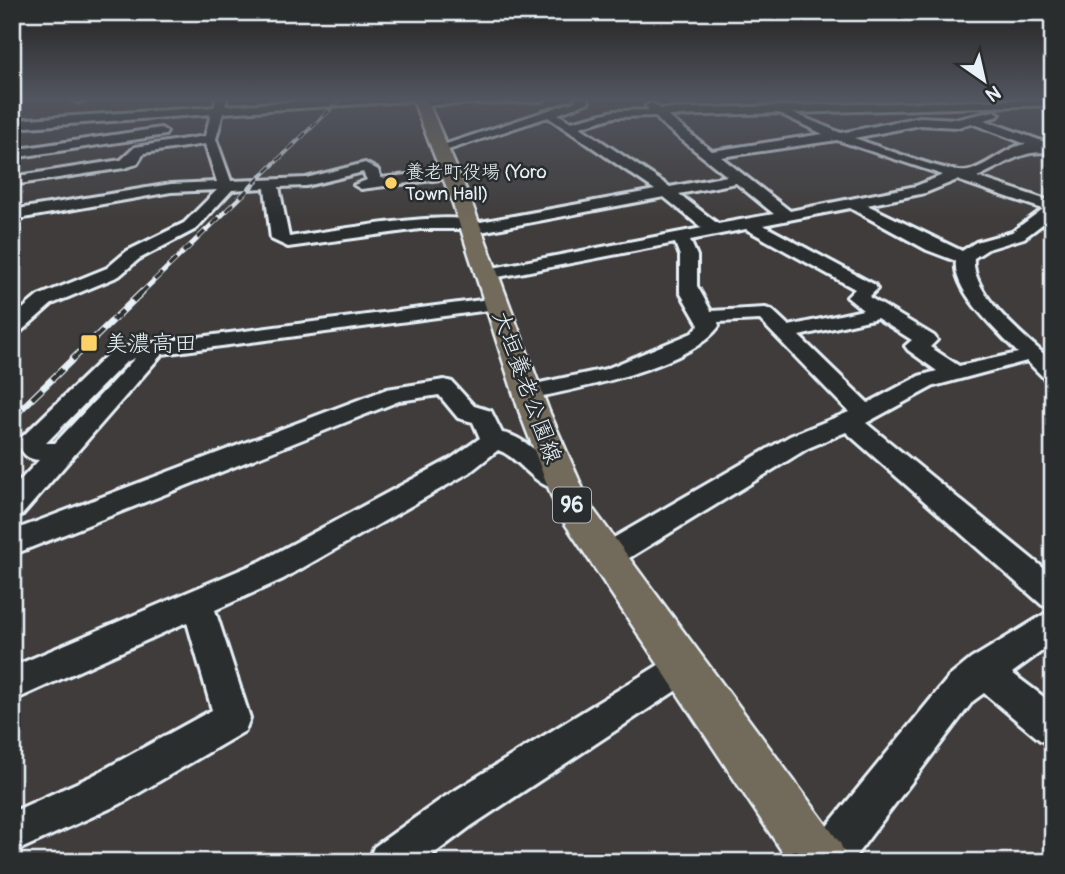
<svg xmlns="http://www.w3.org/2000/svg" width="1065" height="874" viewBox="0 0 1065 874" font-family="Pangolin,'Klee One',sans-serif">
<rect width="100%" height="100%" fill="#3f3c3b"/>
<filter id="ink" filterUnits="userSpaceOnUse"><feTurbulence type="fractalNoise" baseFrequency=".0143" numOctaves="2"/><feDisplacementMap in="SourceGraphic" scale="14" xChannelSelector="R" yChannelSelector="G"/><feConvolveMatrix kernelMatrix="1 2 1 2 8 2 1 2 1" color-interpolation-filters="sRGB"/></filter>
<g filter="url(#ink)">
<g fill="none" stroke-linecap="round" stroke-linejoin="round">
<!-- stream -->
<path stroke="#8c9ba8" stroke-width="3.5" d="M245,189h14
M182,192l39,-2"/>
<defs>
<path id="minor" d="M97,98l-20,4 -6,-3 1,-1z
M217,98h10l-2,8 132,-8h54l-5,3 -183,12 -7,26 15,42 75,-3 59,-15 13,7 3,8 68,-8 7,4 -7,4 -88,11 -7,-4 13,-5 -4,-8 -57,14 -27,1 10,50c31,-4 167,-29 186,-14l180,-33 -107,-73 -103,34 -11,-3 142,-47 -1,-3h11l3,4 -31,12 13,8 43,-11 35,-1 -3,-4 6,-3 9,6 392,-10v6l-260,8 48,20 79,-16 38,2 36,-8 6,3 -2,2 -14,4 69,25v9c-28,-8 -50,12 -76,23l76,25v14l-29,22 -36,11 -14,9c-4,37 53,80 79,104v19l-8,-2 -18,-18 -93,25 -68,37 187,153v33l-11,-4 -196,-173 -38,16 -192,118 -10,3 -10,-3 -5,-9 5,-9 194,-112 59,-24 -89,-92 -42,2 1,4c-29,41 -142,63 -190,73l-8,-2 -3,-5 3,-5 85,-18 86,-36 7,-8 -19,-33v-36l-5,-13 -187,36 -6,-1 -3,-4 3,-4 220,-42 -38,-31 -194,37 -8,-5h-42l-132,18 -17,-8 -6,-51 -33,2 -36,39 -57,30 -20,17 -67,28 -33,29 -7,2v-17l26,-22 69,-28 20,-17 57,-28 33,-33 -46,2 -159,28v-10l159,-26 46,-2 -12,-38 -61,9 -7,11 -13,4 -112,17v-8l109,-17 14,-13 70,-11 6,-22 -199,14v-8l202,-13zM779,113l44,21 -111,17 -44,-35zM655,116l7,8 65,52 -57,11 -90,-60 34,-10zM971,123l55,21c-18,2 -38,22 -58,27 -17,4 -93,-26 -114,-33l66,-13 38,2zM837,140l106,35 -27,11 -126,25 -69,-54zM957,180l86,29 -31,23 -36,10 -14,9 -95,-46 58,-12zM736,183l38,31 -56,10 -39,-30zM850,208l77,42 29,11c-4,30 42,71 62,92l-59,13 -29,-19 7,-7 -3,-4 -65,-39 8,-8 -2,-4 -112,-60zM746,229l109,60 -8,8 16,13 -74,16 -17,-16 -7,-2 -54,3 -14,-25v-30l-7,-16zM877,318l35,22 -7,6 3,4 29,21 -18,5 -51,27 -69,-67z
M444,98h102l-5,3 -120,4 -6,-3 6,-3z
M161,128l6,4 -2,3 -153,23v-8z
M497,298l7,2 3,4 -3,4 -342,46 -140,161 -10,3v-29l27,-29c-12,-1 -16,-6 -21,-16l3,-6 89,-86 20,-6zM135,358l-80,85h-9l80,-81z
M444,380l8,2 22,24 17,5 11,22c27,4 43,32 68,40l4,7 -4,7c-32,10 -46,-28 -72,-37l-28,22 -187,107 -68,31 35,108 -5,13 -125,73 -108,49v-41l80,-36 120,-66 -25,-88 -175,79v-34l249,-106 191,-103 28,-20 -7,-16 -15,-4 -19,-23 -40,6 -387,154v-24l375,-142z
M1053,609v34l-41,30 41,31v41l-13,-5 -56,-47 -11,8 -122,161h-47l6,-15 139,-170 22,-18z
M683,650l12,4 5,12 -5,12 -224,148 -48,36h-55l6,-15 69,-49z"/>
<path id="major" d="M412,98h14l45,103 78,210 41,94 250,338 8,19h-59l-231,-349 -39,-102 -67,-210z"/>
</defs>
<!-- minor casing -->
<use href="#minor" stroke="#e8f1f8" stroke-width="6"/>
<!-- major casing -->
<use href="#major" stroke="#e8f1f8" stroke-width="5"/>
<!-- minor -->
<use href="#minor" fill="#2a2d2e" fill-rule="evenodd"/>
<!-- major -->
<use href="#major" fill="#726b5a" fill-rule="evenodd"/>
<defs>
<path id="rail-far2" d="M254,183l88,-85"/>
<path id="rail-far1" d="M140,294l116,-112"/>
<path id="rail" d="M12,418l130,-126"/>
</defs>
<!-- rail-far2 casing -->
<use href="#rail-far2" stroke="#e8f1f8" stroke-width="4.5"/>
<!-- rail-far1 casing -->
<use href="#rail-far1" stroke="#e8f1f8" stroke-width="5"/>
<!-- rail casing -->
<use href="#rail" stroke="#e8f1f8" stroke-width="7"/>
<!-- rail-far2 -->
<use href="#rail-far2" stroke="#2a2d2e" stroke-width="2.5" stroke-dasharray="8" stroke-linecap="butt"/>
<!-- rail-far1 -->
<use href="#rail-far1" stroke="#2a2d2e" stroke-width="3.5" stroke-dasharray="10" stroke-linecap="butt"/>
<!-- rail -->
<use href="#rail" stroke="#2a2d2e" stroke-width="4.5" stroke-dasharray="14" stroke-linecap="butt"/>
</g>
</g>
<!-- sky -->
<linearGradient id="sky" x2="0" y2="1"><stop stop-color="#232120"/><stop offset="0.45" stop-color="#525660"/><stop offset="1" stop-color="#525660" stop-opacity="0"/></linearGradient>
<rect width="1065" height="220" fill="url(#sky)"/>
<!-- markers -->
<g fill="#ffd166" stroke="#2a2d2e" stroke-width="2.5">
<circle cx="391" cy="183" r="7"/>
<rect x="80" y="334" width="18" height="18" rx="3.5"/>
</g>
<g text-anchor="middle" dominant-baseline="central" stroke-width="5" stroke-linejoin="round" paint-order="stroke">
<!-- far-poi labels -->
<g font-size="19" fill="#e8f1f8" stroke="#2a2d2e" text-anchor="start">
<text x="405" y="172">養老町役場 (Yoro<tspan x="405" dy="22">Town Hall)</tspan></text>
</g>
<!-- shield labels -->
<rect fill="#2a2d2e" stroke="#afb6bb" stroke-width="2" x="553" y="487.5" width="38" height="35" rx="5"/>
<g font-size="21" font-weight="bold" fill="#e8f1f8">
<text x="572" y="505">96</text>
</g>
<!-- poi labels -->
<g font-size="23" fill="#e8f1f8" stroke="#2a2d2e" text-anchor="start">
<text x="105" y="343">美濃高田</text>
</g>
<!-- street labels -->
<g font-size="23" fill="#e8f1f8" stroke="#2a2d2e">
<text transform="translate(527 387) rotate(70)">大垣養老公園線</text>
</g>
</g>
<!-- margin -->
<rect width="1065" height="874" fill="none" stroke="#2a2d2e" stroke-width="42"/>
<rect x="21" y="21" width="1023" height="832" fill="none" stroke="#e8f1f8" stroke-width="2.5" filter="url(#ink)"/>
<!-- north arrow -->
<g transform="translate(984 80) rotate(146)" stroke="#2a2d2e" stroke-width="5" paint-order="stroke">
<path d="M0-5L12 26L0 18L-12 26Z" fill="#e8f1f8"/>
<text y="-10" font-size="19" font-weight="bold" text-anchor="middle" fill="#e8f1f8">N</text>
</g>
</svg>
